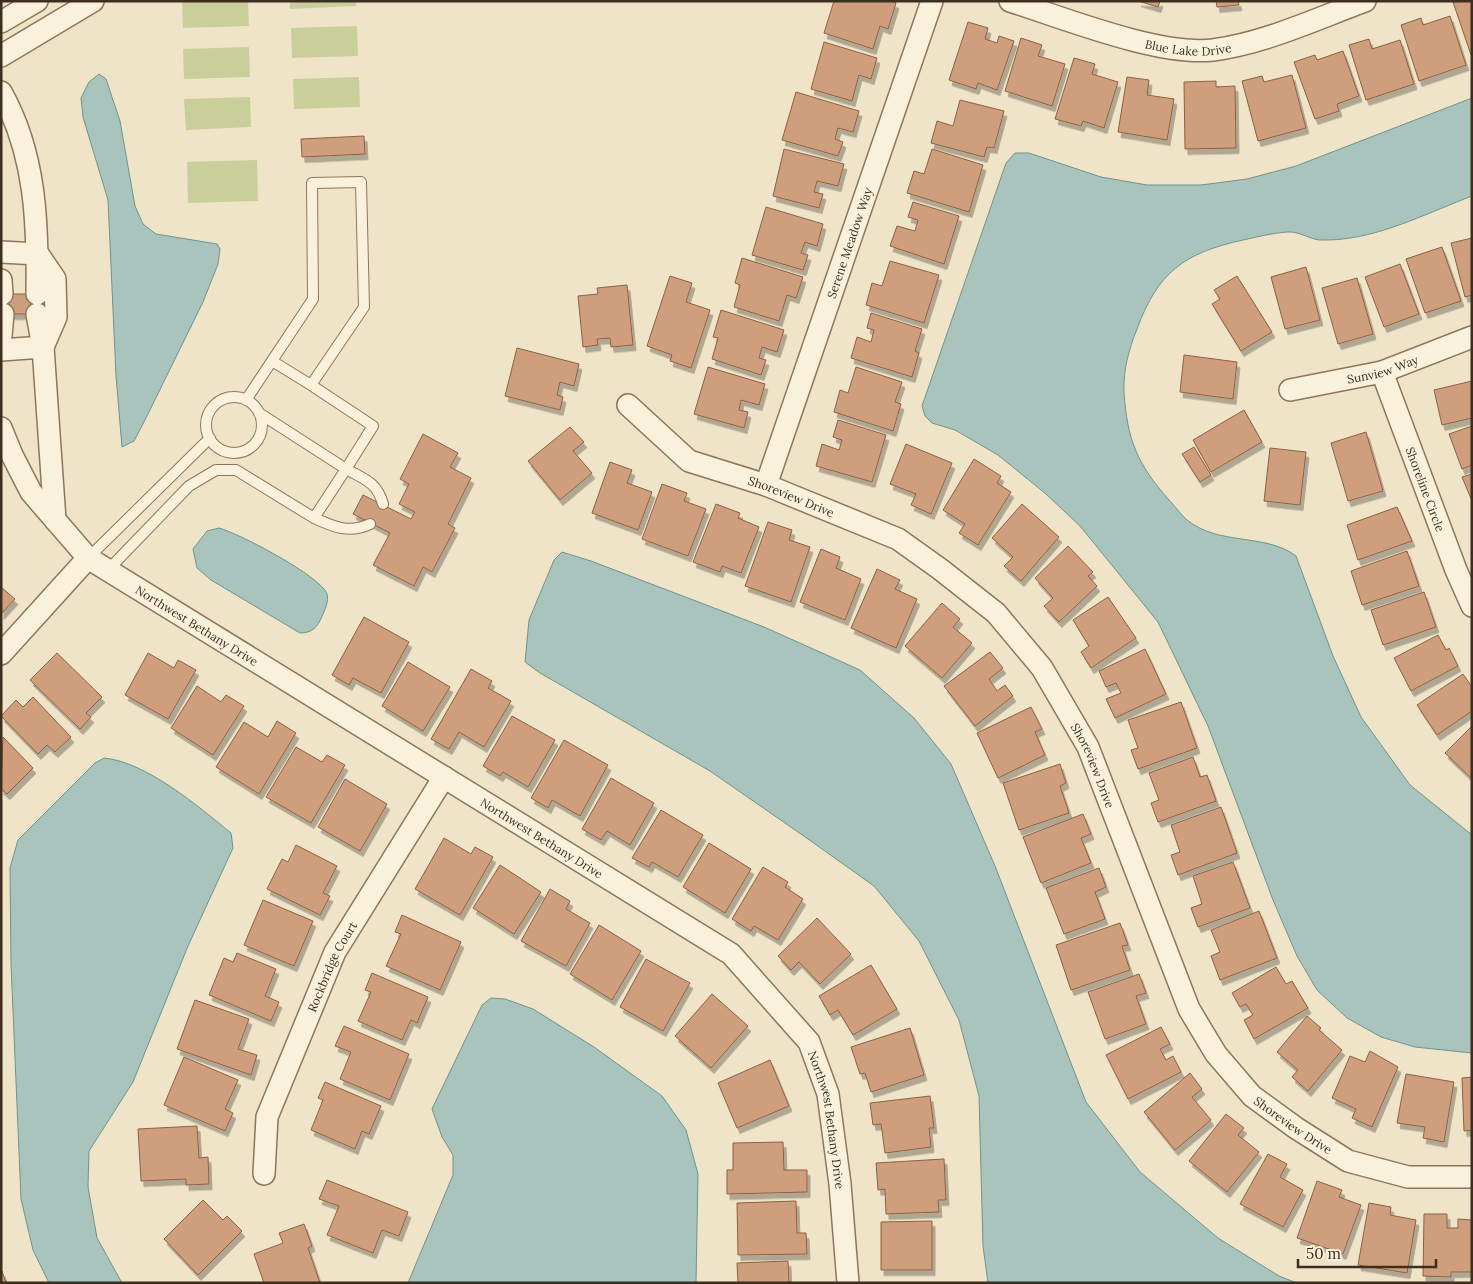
<svg xmlns="http://www.w3.org/2000/svg" width="1473" height="1284" viewBox="0 0 1473 1284" font-family="Lora,serif">
<defs>
<filter id="shadow"><feDropShadow dx="3" dy="5.5" stdDeviation="0" flood-color="#0004"/></filter>
</defs>
<rect width="100%" height="100%" fill="#f0e4c8"/>
<!-- green -->
<path fill="#c9cf9b" d="M182,1h66l1,25 -66,2z
M290,1h66v5l-66,3z
M357,26l1,30 -66,2 -1,-30z
M249,47l1,30 -66,2 -1,-30z
M359,77l1,30 -66,2 -1,-30z
M250,97l1,30 -65,3 -2,-31z
M257,160l1,41 -70,2 -1,-41z"/>
<!-- water -->
<path fill="#a9c4bc" stroke="#6f938a" d="M99,74l7,5 14,42 15,85 8,18 13,10 61,10 3,5 -2,15 -15,38 -58,118 -11,21 -12,6 -6,-71 -8,-176 -25,-83 -2,-19 8,-16z
M1472,98v98c-42,16 -85,38 -129,43 -7,1 -16,1 -23,1 -11,-1 -21,-9 -33,-8 -15,1 -30,5 -44,8 -59,13 -85,32 -106,89 -8,20 -14,41 -13,63 3,47 13,72 45,108 6,6 11,14 18,20 32,26 79,13 109,36l37,100 28,61 49,68 62,50v218l-57,-6 -34,-10 -34,-19 -30,-28 -20,-34 -24,-56 -65,-174 -50,-104 -78,-96 -34,-32 -48,-39 -43,-25 -23,-7 -7,-7 -3,-10 84,-243 9,-10h14l72,24 46,8h54l46,-6 49,-13z
M219,528c19,5 102,48 108,66 2,7 -2,16 -5,22 -4,11 -10,17 -22,17l-89,-53 -14,-12 -4,-19 14,-18z
M562,552l29,9 173,66 96,43 54,48 37,46 44,102 91,236 54,70 78,66 61,38 18,7h-309l-5,-37 -4,-150 -20,-76 -40,-79 -45,-55 -66,-47 -98,-68 -170,-98 -15,-11 4,-42 25,-60z
M104,758c42,4 94,48 127,75l2,15 -45,98 -55,136 -44,69 -1,36 9,51 25,45h-73l-16,-33 -12,-51 -10,-235 -1,-96 8,-28 77,-77z
M491,998l14,1 28,10 61,38 68,49 24,34 12,44 -2,109h-288l45,-108v-20l-11,-18 -10,-28 50,-104z"/>
<!-- building -->
<path fill="#cf9f7d" stroke="#8d5f41" filter="url(#shadow)" d="M834,1h56l6,2 -8,26 -8,-3 -7,23 -49,-16z
M1138,1h22l-2,6z
M1216,1h22l1,4 -22,2z
M1472,1v54h-1l-18,-53z
M1450,16l16,49 -47,16 -18,-56 20,-7 2,7z
M968,22l20,6 -3,11 12,4 2,-7 15,5 -17,49 -19,-7 -2,6 -27,-9z
M1021,38l21,7 -4,11 27,8 -13,42 -47,-15z
M1369,39l3,10 28,-9 14,44 -48,16 -17,-55z
M824,42l53,16 -6,21 -12,-4 -7,26 -41,-12z
M1343,51l16,45 -22,8 2,7 -24,8 -21,-57 21,-7 2,5z
M1074,58l21,6 -3,10 26,8 -14,46 -21,-7 -2,5 -26,-7z
M1292,75l14,53 -48,13 -16,-60 20,-5 2,6z
M1127,77l22,3 -2,15 27,4 -7,41 -49,-8z
M1216,81v6l19,-1 1,62 -51,1 -1,-67z
M796,92l63,19 -6,21 -15,-4 -3,11 8,3 -5,14 -56,-16z
M960,100l44,11 -10,37 -7,-1 -3,10 -53,-14 6,-22 16,5z
M364,136l1,18 -63,3 -1,-18z
M784,149l60,15 -6,22 -21,-5 -3,11 9,2 -4,14 -46,-12z
M932,149l51,16 -14,47 -62,-19 7,-22 10,3z
M913,202l46,14 -15,48 -54,-18 7,-20 18,5 3,-11 -10,-3z
M766,207l57,17 -6,22 -12,-4 -4,11 7,2 -5,15 -51,-15z
M1472,238v57l-7,2 -14,-54z
M1442,247l19,54 -36,12 -19,-54z
M742,258l61,19 -7,21 -9,-3 -8,26 -45,-14 6,-22 -5,-2z
M890,261l49,14 -15,48 -58,-18 6,-22 10,3z
M1400,264l19,50 -35,13 -19,-50z
M1306,267l14,53 -35,9 -14,-52z
M670,276l22,7 -6,19 24,8 -19,58 -21,-7 2,-6 -25,-9z
M1237,276l35,56 -31,19 -29,-47 8,-5 -6,-9z
M1357,278l16,56 -35,10 -16,-56z
M627,285l6,60 -22,2 -1,-9 -13,1 1,6 -15,2 -5,-51 20,-2 -1,-6z
M1,294h47v20h-47z
M721,310l63,20 -7,22 -15,-5 -3,11 7,2 -5,15 -49,-16 6,-21 -5,-1z
M871,313l51,16 -7,22 4,2 -7,24 -61,-19 6,-21 14,5 3,-12 -7,-2z
M517,348l62,16 -5,22 -14,-4 -3,13 6,2 -3,13 -55,-14z
M1184,355l53,7 -4,37 -53,-7z
M708,367l57,17 -6,21 -18,-5 -2,10 9,2 -4,16 -50,-14z
M856,367l46,15 -7,20 6,2 -8,27 -59,-19 6,-22 8,3z
M1472,381v37l-30,7 -8,-35z
M1244,410l18,32 -51,30 -18,-32z
M838,420l48,15 -14,47 -56,-16 6,-22 17,6 3,-10 -9,-3z
M1472,426v39l-10,4 -13,-35z
M570,427l14,15 -11,9 19,22 -32,27 -32,-39z
M1366,432l17,59 -35,10 -17,-58z
M423,434l35,19 -8,14 21,11 -23,46 7,4 -23,44 -9,-5 -9,19 -41,-21 17,-32 -37,-19 10,-19 48,24 4,-7 -16,-8 10,-20 -9,-5z
M906,444l46,19 -21,51 -20,-9 5,-11 -26,-10z
M1194,447l17,28 -11,7 -18,-28z
M1270,448l36,4 -6,53 -36,-4z
M974,459l27,17 -4,7 14,9 -33,53 -19,-12 6,-9 -22,-14z
M610,462l22,8 -5,13 25,9 -14,38 -46,-17z
M1472,474v27l-10,-24z
M662,484l25,9 -3,8 22,8 -18,47 -46,-17z
M716,504l24,9 -2,5 21,9 -18,46 -19,-7 -2,6 -27,-10z
M1022,504l37,33 -38,44 -17,-15 9,-9 -21,-19z
M1397,507l15,34 -54,19 -11,-35z
M768,522l24,8 -3,10 21,7 -19,55 -46,-16z
M1068,546l25,26 -5,4 9,10 -38,36 -15,-16 9,-8 -18,-20z
M821,549l19,8 -4,11 25,11 -16,41 -45,-18z
M1407,551l12,35 -57,19 -11,-34z
M877,569l23,11 -5,9 22,10 -21,49 -45,-20z
M1,587l14,12 -14,15z
M1424,592l12,35 -53,18 -12,-35z
M1108,597l28,41 -45,30 -10,-16 8,-6 -16,-26z
M942,603l18,16 -7,8 19,16 -30,35 -37,-32z
M364,617l45,25 -28,51 -28,-15 -4,7 -17,-10z
M1438,635l8,15 3,-2 9,18 -47,25 -17,-33z
M1145,649l21,45 -51,24 -9,-19 15,-6 -5,-10 -10,4 -7,-16z
M990,652l13,16 -14,11 8,12 8,-6 8,11 -38,30 -31,-40z
M57,653l45,44 -16,16 5,4 -11,12 -50,-49z
M148,653l26,15 4,-8 18,10 -28,49 -43,-24z
M408,662l42,25 -27,44 -41,-25z
M471,669l21,12 -4,7 23,13 -27,46 -25,-15 -10,17 -18,-10z
M1463,674l9,13v24l-35,24 -20,-30z
M197,686l24,16 5,-7 18,11 -31,49 -42,-27z
M33,697l38,40 -16,15 -8,-7 -9,9 -37,-38 15,-16 7,7z
M1181,702l16,46 -59,21 -7,-19 7,-2 -10,-28z
M1031,707l11,22 -7,3 10,23 -47,23 -21,-45z
M512,716l43,24 -27,47 -25,-15 -3,4 -17,-10z
M277,721l19,12 -37,61 -43,-27 28,-45 24,15z
M1472,726v52h-1l-26,-25z
M3,737l30,31 -26,26 -6,-5z
M564,740l44,25 -28,51 -28,-16 -4,8 -17,-10z
M296,747l26,15 5,-7 18,10 -34,58 -45,-26z
M1193,757l7,20 7,-2 9,26 -58,21 -7,-19 8,-3 -10,-27z
M1060,764l6,19 -6,3 9,27 -50,17 -16,-47z
M611,778l43,25 -24,42 -23,-14 -6,9 -19,-11z
M345,779l42,25 -27,47 -42,-24z
M1221,807l16,46 -59,22 -7,-20 9,-3 -9,-27z
M661,810l42,25 -25,42 -26,-15 -3,5 -17,-9z
M1083,814l8,20 -10,4 10,25 -50,20 -18,-46z
M444,838l27,16 4,-7 18,10 -33,58 -45,-26z
M709,843l42,26 -26,44 -42,-26z
M296,845l41,21 -14,27 7,3 -10,19 -53,-26 15,-30 6,3z
M1233,862l17,46 -52,19 -7,-19 11,-4 -9,-28z
M500,865l41,27 -27,42 -41,-26z
M763,867l25,15 -3,5 18,12 -25,41 -24,-14 -3,5 -19,-12z
M1099,868l7,19 -11,5 10,27 -41,15 -18,-46z
M550,889l20,12 -4,8 24,14 -24,43 -45,-25z
M263,900l50,21 -19,45 -50,-21z
M1259,911l18,47 -57,22 -9,-24 9,-4 -9,-22z
M402,915l59,27 -21,48 -54,-24 15,-32 -6,-2z
M817,918l34,36 -31,30 -21,-22 -8,8 -13,-14z
M1120,923l8,22 -6,1 8,24 -59,20 -15,-45z
M599,925l42,26 -29,49 -42,-26z
M237,953l39,16 -11,27 14,6 -8,19 -62,-26 15,-37 9,4z
M646,959l44,24 -27,48 -43,-24z
M871,965l26,44 -44,26 -15,-25 -8,5 -11,-19z
M1276,967l10,17 6,-3 16,27 -54,31 -10,-19 9,-5 -7,-11 -6,3 -8,-14z
M372,973l56,24 -11,26 -6,-3 -9,20 -44,-19 13,-29 -6,-2z
M1139,974l7,19 -10,3 10,28 -41,15 -17,-47z
M712,994l36,32 -37,42 -36,-32z
M195,1000l54,19 -11,30 19,6 -6,20 -74,-26z
M1307,1016l14,12 -2,2 23,20 -34,41 -16,-14 6,-7 -21,-18z
M344,1026l65,28 -19,46 -50,-21 11,-27 -16,-6z
M1161,1027l9,17 -10,5 6,11 7,-4 8,16 -53,27 -22,-44z
M910,1028l14,47 -53,17 -6,-19 -5,1 -9,-27z
M1370,1051l28,16 -26,60 -20,-9 4,-9 -24,-11 18,-42 15,6z
M184,1057l54,23 -13,29 8,4 -8,18 -61,-26z
M770,1060l19,46 -52,22 -19,-45z
M1190,1073l12,16 -10,8 19,23 -36,30 -31,-38z
M1406,1074l48,8 -10,60 -21,-4 2,-11 -28,-4z
M1472,1077v53l-8,1 -2,-53z
M325,1082l56,24 -12,28 -7,-3 -7,18 -44,-19 12,-30 -5,-2z
M930,1096l4,32h-5l2,19 -46,6 -4,-29 -8,1 -3,-22z
M1226,1114l18,14 -6,7 21,17 -32,40 -38,-31z
M197,1126l2,32 9,-1 1,27 -23,1v-6l-45,2 -3,-52z
M783,1142l1,28h23v22l-80,2v-24h6v-27z
M1268,1154l19,10 -7,13 23,13 -20,37 -43,-23z
M944,1159l2,41h-8l1,12 -53,2 -1,-25 -7,1 -2,-27z
M327,1180l81,32 -9,24 -17,-6 -9,23 -46,-18 12,-29 -20,-7z
M1317,1181l25,9 -3,7 22,8 -18,49 -46,-16z
M203,1200l20,20 4,-4 15,15 -44,44 -34,-36z
M796,1201l1,32h9l1,21 -69,1 -1,-52z
M1369,1203l22,4 -1,8 26,5 -9,53 -49,-8z
M1424,1214h23v14h11v-9l14,1v52h-21v5l-28,-1z
M932,1221v49h-51v-48z
M304,1224l8,22 -4,2 12,35h-56l-10,-29 29,-11 -4,-10z
M788,1261l1,22h-51l-1,-20z
M2,1271l4,12h-5z"/>
<g fill="none" stroke-linecap="round" stroke-linejoin="round">
<defs>
<path id="lane" d="M311,385l62,41 -27,43c18,10 31,13 37,35
M206 425a28 28 0 1 1 56 0a28 28 0 1 1-56 0Z
M246,400l67,-101 -1,-116 49,-1 3,125 -53,78 -39,-24
M314,518c20,9 35,16 56,6
M88,558l122,-120
M108,570l81,-84 27,-16h20l78,48 32,-49 -87,-56"/>
<g id="street">
<path id="s1" d="M1010,1c54,17 148,55 203,49 52,-7 103,-31 152,-49"/>
<path d="M1,22l36,-21"/>
<path d="M1,56l92,-55"/>
<path d="M1,92c35,62 37,132 36,202"/>
<path d="M1,252l37,2 17,25 1,38 -13,30 -42,3"/>
<path d="M1,280l1,14"/>
<path d="M37,314l6,33 12,173"/>
<path d="M1,336l2,-22"/>
<path id="s2" d="M1382,372l74,198 16,36"/>
<path id="s3" d="M1290,390l92,-18 90,-35"/>
<path id="s4" d="M628,405l61,56 77,24 132,54 42,30 56,44 46,55 46,79 101,262 27,45 36,42 44,32 52,33 60,16h64"/>
<path id="s5" d="M1,428l11,27 19,37 57,66 643,396 78,88 19,52 12,90 8,99"/>
<path id="s6" d="M766,485l166,-484"/>
<path d="M1,654l87,-96"/>
<path id="s7" d="M264,1174l3,-57 68,-165 109,-175"/>
</g>
</defs>
<!-- lane casing -->
<use href="#lane" stroke="#8d765c" stroke-width="12"/>
<!-- street casing -->
<use href="#street" stroke="#8d765c" stroke-width="24"/>
<!-- lane -->
<use href="#lane" stroke="#faf1dc" stroke-width="10"/>
<!-- street -->
<use href="#street" stroke="#faf1dc" stroke-width="21"/>
</g>
<g text-anchor="middle" dominant-baseline="central" stroke-width="4" stroke-linejoin="round" paint-order="stroke">
<!-- street labels -->
<g font-size="12" fill="#3d2e20" stroke="#f7eed8">
<text stroke="none"><textPath href="#s1" startOffset="185">Blue Lake Drive</textPath></text>
<text stroke="none"><textPath href="#s6" startOffset="256">Serene Meadow Way</textPath></text>
<text stroke="none"><textPath href="#s3" startOffset="95">Sunview Way</textPath></text>
<text stroke="none"><textPath href="#s2" startOffset="125">Shoreline Circle</textPath></text>
<text stroke="none"><textPath href="#s4" startOffset="191">Shoreview Drive</textPath></text>
<text stroke="none"><textPath href="#s5" startOffset="286">Northwest Bethany Drive</textPath></text>
<text stroke="none"><textPath href="#s4" startOffset="611">Shoreview Drive</textPath></text>
<text stroke="none"><textPath href="#s5" startOffset="691">Northwest Bethany Drive</textPath></text>
<text stroke="none"><textPath href="#s7" startOffset="221">Rockbridge Court</textPath></text>
<text stroke="none"><textPath href="#s5" startOffset="1111">Northwest Bethany Drive</textPath></text>
<text stroke="none"><textPath href="#s4" startOffset="1031">Shoreview Drive</textPath></text>
</g>
</g>
<!-- border -->
<rect width="1473" height="1284" fill="none" stroke="#3d2e20" stroke-width="5"/>
<!-- scale -->
<path d="M1298 1259v8h138v-8" fill="none" stroke="#3d2e20" stroke-width="2.5"/>
<text x="1306" y="1259" font-size="15" fill="#3d2e20" stroke="#f7eed8" stroke-width="4" paint-order="stroke">50 m</text>
</svg>
